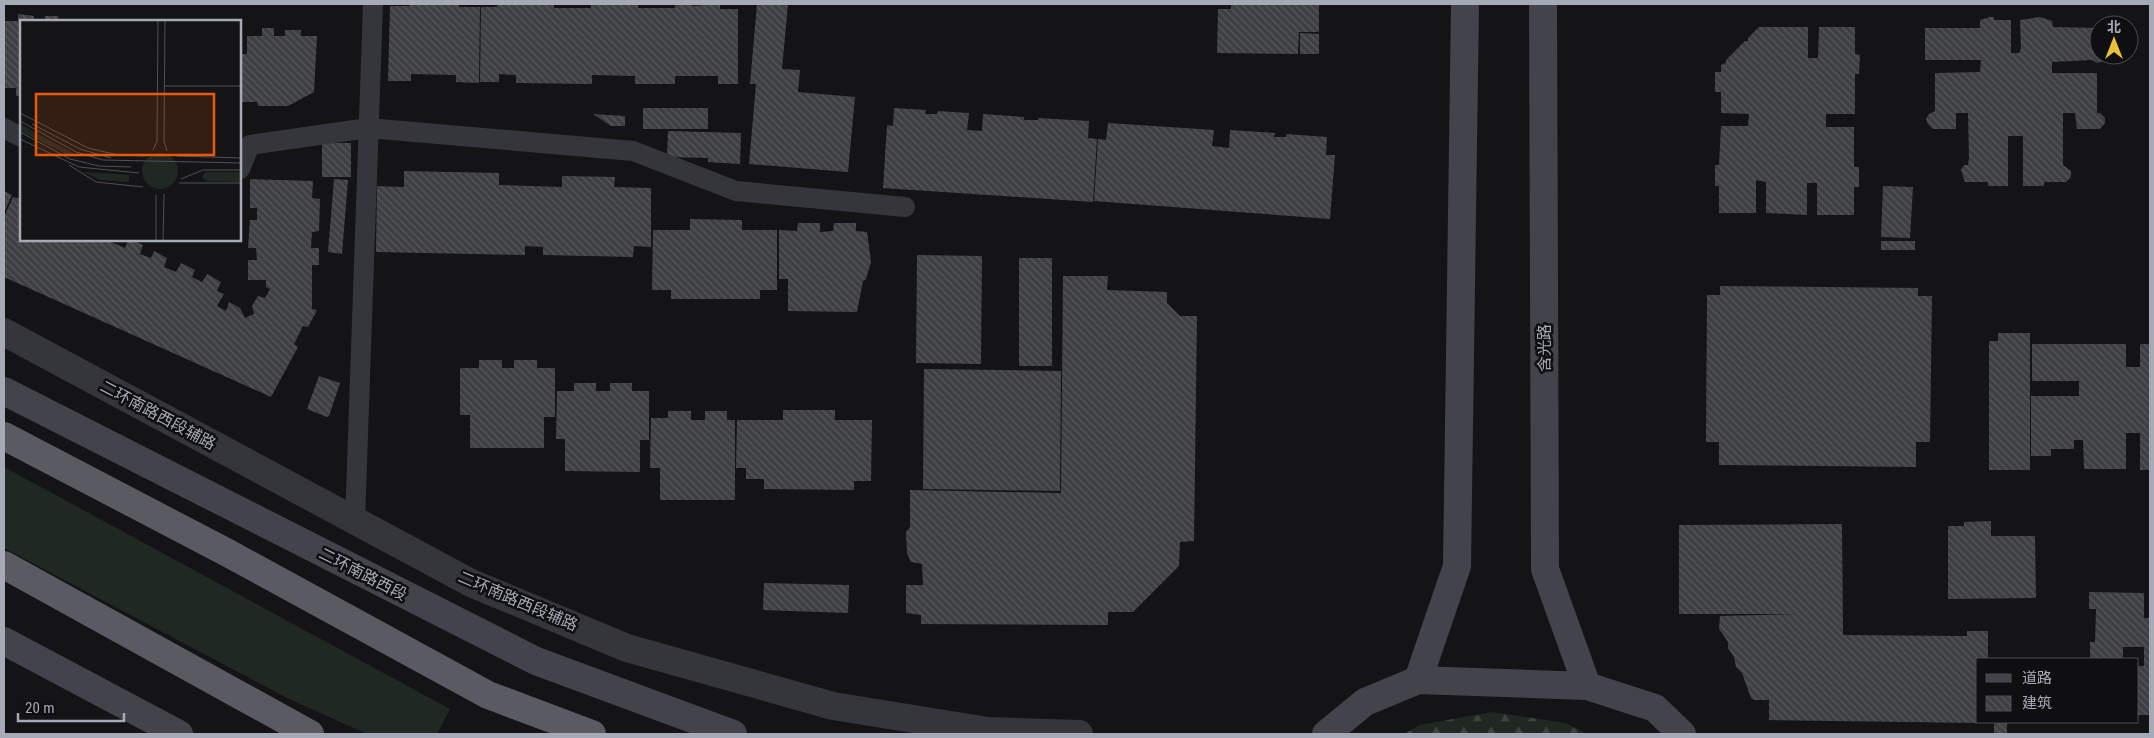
<svg xmlns="http://www.w3.org/2000/svg" width="2154" height="738" viewBox="0 0 2154 738" font-family="'Roboto Condensed','Noto Sans SC',sans-serif">
<defs>
<pattern id="forest-firs" width="22" height="20" patternUnits="userSpaceOnUse" patternTransform="scale(1.25)"><rect width="22" height="20" fill="#202822"/><path d="M5 1l3.5 6h-7zM16 11l3.5 6h-7z" fill="#3d4440"/></pattern>
<pattern id="building-back-hatch" width="6" height="6" patternUnits="userSpaceOnUse" patternTransform="scale(1.25)"><rect width="6" height="6" fill="#3e3f43"/><path d="M-1 5l2 2M0 0l6 6M5-1l2 2" fill="none" stroke="#57585c"/></pattern>
</defs>
<rect width="100%" height="100%" fill="#141416"/>
<!-- grass -->
<path fill="#202822" d="M4,467l446,242 -13,25h-70l-80,-36 -283,-150z"/>
<!-- forest -->
<path fill="url(#forest-firs)" d="M1492,712l73,11 22,11h-183l16,-9z"/>
<!-- building -->
<path fill="url(#building-back-hatch)" d="M410,4h49v3h21l-1,76 -23,-1v-7l-45,-1v7h-23l2,-75h20z
M497,4h57v4h37v-4h47v4h37v-4h18l-1,2 28,-2v5h18v75h-20v-8h-43v8h-40v-8l-43,-1v9l-76,-1v-8l-17,-1v8h-19l1,-75h16z
M757,4h31l-6,65 18,1 -2,22 57,5 -7,75 -99,-8 7,-80h-6z
M1231,4h88v28h-20l-1,22 -81,-1 1,-44h13z
M18,14l16,2v5h-13v75h-5v-8h-12v-67h14z
M45,16h13v5h-13z
M1990,17h4v3h17v33h8l2,-4 -1,-29 20,-3 12,4 1,6 46,1v27h8v5l-10,3 -5,-3 -40,2v11h45v40h3l5,5v5l-5,6h-23l-2,-16h-12v52l8,6v6l-5,5h-22v4h-21v-50h-15v50h-20v-4h-23l-4,-12 3,-5h4l1,-7 -1,-45h-12v16h-23l-5,-5 -2,-5 3,-5 6,-3v-38l45,-1 1,-12h-56v-32h55v-8z
M1759,27h49v31h10l1,-31h36v27l5,1 -1,19h-4v40h-29v13h28v40h5v20h-5v28h-37v-32h-10v32l-41,-2v-31l-10,-2v33h-37v-27h-4v-21h4l2,-39h27l1,-12 -28,-1v-21h-6v-20h6v-7l5,-2v-3l19,-19h3v-3z
M262,28h12v8h11v-6h16v6h16l-3,56 -26,14h-30l-1,-4h-17v-48h7v-18h15z
M1300,33l19,1v20h-19z
M643,108h65v21h-65z
M894,108l32,2 -1,4h12l1,-3 31,2 -2,17 15,1 1,-17 41,3v3h14v-2l51,3 -1,17 9,1 -4,63 -210,-14 4,-63 6,1z
M593,114l32,2v10h-14z
M1108,123l106,7 -2,16 17,2 1,-18 45,3 -1,4h12v-3l41,3 -1,18h9l-5,64 -236,-18 4,-62 8,1z
M668,131l73,2 -1,31 -32,-2v-4l-41,-1z
M322,143h29v34h-29z
M404,171l95,2v12l63,2v-11l53,1 -1,10 37,1v59l-17,-1 -1,11 -90,-2v-8l-18,-1v9l-149,-3 1,-66 27,1z
M250,179l63,2 -1,17 8,1 -1,32 -7,1 -1,16h8v17h-7v44l5,1 -9,17 -5,-1 -9,18 4,3 -27,50 -267,-120v-60l9,-20 8,2v41h92l-2,2 14,6 3,-8h4l11,5 -3,9 11,4 3,-7 13,7 -3,9 12,5 5,-9 14,7 -3,7 10,5 5,-8 14,8 -4,9 7,3 -7,12 9,5 3,-9 11,6 5,10 9,-4 -2,-8 6,-10 7,2 5,-9 -4,-2v-7h-18v-20h9l-1,-12h-8l2,-28h7v-12h-7z
M334,179l14,1 -6,74 -14,-2z
M1883,186l30,1 -3,51 -29,-1z
M4,191l8,4 -8,18z
M690,219l52,1v10h35v60h-17v9h-89v-9h-19l1,-60h37z
M798,223h22v9l13,-1 1,-8h22v8l11,1 4,30 -5,17 -3,2 -6,31 -69,-1v-32h-9v-49l18,1z
M1881,241h34v9h-34z
M917,255l65,1 -1,108 -65,-1z
M1019,258h33v108h-33z
M1063,276h45l-1,14 60,2v11l13,13h17l-3,225 -14,1 -1,24 -46,46h-25v13l-187,-1v-9l-15,-2v-28h17l-1,-21 -11,-2 -4,-9 -1,-21 4,-5v-37l151,3z
M1720,286l198,2v8h14l-2,146h-14v25l-197,-2v-23h-13l1,-147h13z
M1998,333h32v137h-41v-129h9z
M2032,344h94v23h14v-23h10v126h-10v-37h-14v36h-42l-1,-29h-9v9h-23v7h-20v-60h48v-15h-47z
M479,360h23v8h12v-8h23v8h18v49h-11v31h-74v-33h-10v-47h19z
M924,369l137,2 -1,120 -137,-2z
M319,376l21,7 -11,33 -2,1 -20,-8z
M574,383h22v8h14v-8h22v8h17v49h-9v32l-75,-1v-32h-9l1,-48h17z
M783,410h52v10h37l-1,61h-17v9l-90,-1v-10h-18v-11h-10l1,-48h46z
M668,411h23v9h14v-9h22v9h8v80h-75v-32h-10l1,-50h17z
M1991,521v15h44l1,62 -88,1v-73h16v-4z
M1842,524l1,111 124,1v-5h21v28h-10v64l-209,-3v-20h-15l-3,-2 -9,-25 -6,-6 -2,-10 -6,-9v-6l-9,-13 1,-13 80,-2h-121v-89z
M764,583l85,2 -1,28 -85,-3z
M2089,592l55,1v25h6v97h-12v-49h6v-19h-21v12h-33v-17h5l1,-33h-7z
M1994,722h13v12h-13z"/>
<g fill="none" stroke-linecap="round" stroke-linejoin="round">
<!-- service -->
<path stroke="#35363b" stroke-width="20" d="M4,128l17,9
M240,169l10,-24 118,-17 265,23 103,40 169,16
M355,521l18,-517"/>
<!-- minor -->
<path stroke="#35363b" stroke-width="28" d="M4,332l467,251 156,65 206,58 155,25 91,3"/>
<!-- secondary -->
<path stroke="#43444b" stroke-width="28" d="M1543,4l2,565 42,117
M4,391l532,270 197,73
M4,641l175,93
M1418,680l39,-114 8,-562
M1326,734l39,-32 53,-22 169,6 68,22 27,26"/>
<!-- trunk -->
<path stroke="#595a62" stroke-width="28" d="M4,436l222,116 262,143 104,39
M4,565l306,169"/>
</g>
<g text-anchor="middle" dominant-baseline="central" stroke-width="5" stroke-linejoin="round" paint-order="stroke">
<!-- street labels -->
<g font-size="16" fill="#a6aab6" stroke="#0f0f11">
<text transform="translate(1544 348) rotate(-90)">含光路</text>
<text transform="translate(158 415) rotate(28)">二环南路西段辅路</text>
<text transform="translate(363 574) rotate(27)">二环南路西段</text>
<text transform="translate(518 601) rotate(23)">二环南路西段辅路</text>
</g>
</g>
<!-- overview -->
<g transform="translate(20 20)">
<rect width="221" height="221" fill="#141416"/>
<path d="M0,104l53,29 -2,4 -51,-26zM64,152l45,3v7l-29,-2zM185,152h36v10l-35,-1 -4,-4z" fill="#202822"/>
<path d="M122 151a18 18 0 1 1 36 0a18 18 0 1 1-36 0Z" fill="#202822"/>
<path fill="none" stroke="#4e5056" stroke-width="1" d="M145,0l-1,121 3,10M144,66h78M0,93l68,35 30,7 27,1M0,101l56,31 27,8 139,3M12,104l48,25 31,9M0,112l50,27 29,7 32,1M0,119l59,28 60,6M133,130l4,-9 1,-121M157,136l65,2M49,145l27,17 47,5M161,159l22,-9h39M159,163h63M136,221v-46M143,221l1,-47"/>
<path fill="#e8590c" fill-opacity="0.15" stroke="#e8590c" stroke-width="2.5" d="M16,74h178v61h-178z"/>
<rect width="221" height="221" fill="none" stroke="#a6aab6" stroke-width="2.5"/>
</g>
<!-- border -->
<rect width="2154" height="738" fill="none" stroke="#a6aab6" stroke-width="10"/>
<!-- legend -->
<rect x="1976" y="658" width="162" height="65" fill="#0f0f11" stroke="#4b4d53"/>
<rect x="1986" y="674" width="25" height="8" fill="#43444b" stroke="#4b4d53"/>
<text x="2022" y="683" font-size="15" fill="#a6aab6">道路</text>
<rect x="1986" y="696" width="25" height="15" fill="url(#building-back-hatch)" stroke="#4b4d53"/>
<text x="2022" y="708" font-size="15" fill="#a6aab6">建筑</text>
<!-- north arrow -->
<g transform="translate(2114 40)"><circle r="24" fill="#0f0f11" stroke="#4b4d53"/>
<path d="M0-4L9 19L0 12L-9 19Z" fill="#ebbf37"/>
<text y="-8" font-size="14" font-weight="bold" text-anchor="middle" fill="#a6aab6">北</text>
</g>
<!-- scale -->
<path d="M18 713v8h106v-8" fill="none" stroke="#a6aab6" stroke-width="2.5"/>
<text x="25" y="713" font-size="15" fill="#a6aab6" stroke="#0f0f11" stroke-width="4" paint-order="stroke">20 m</text>
</svg>
